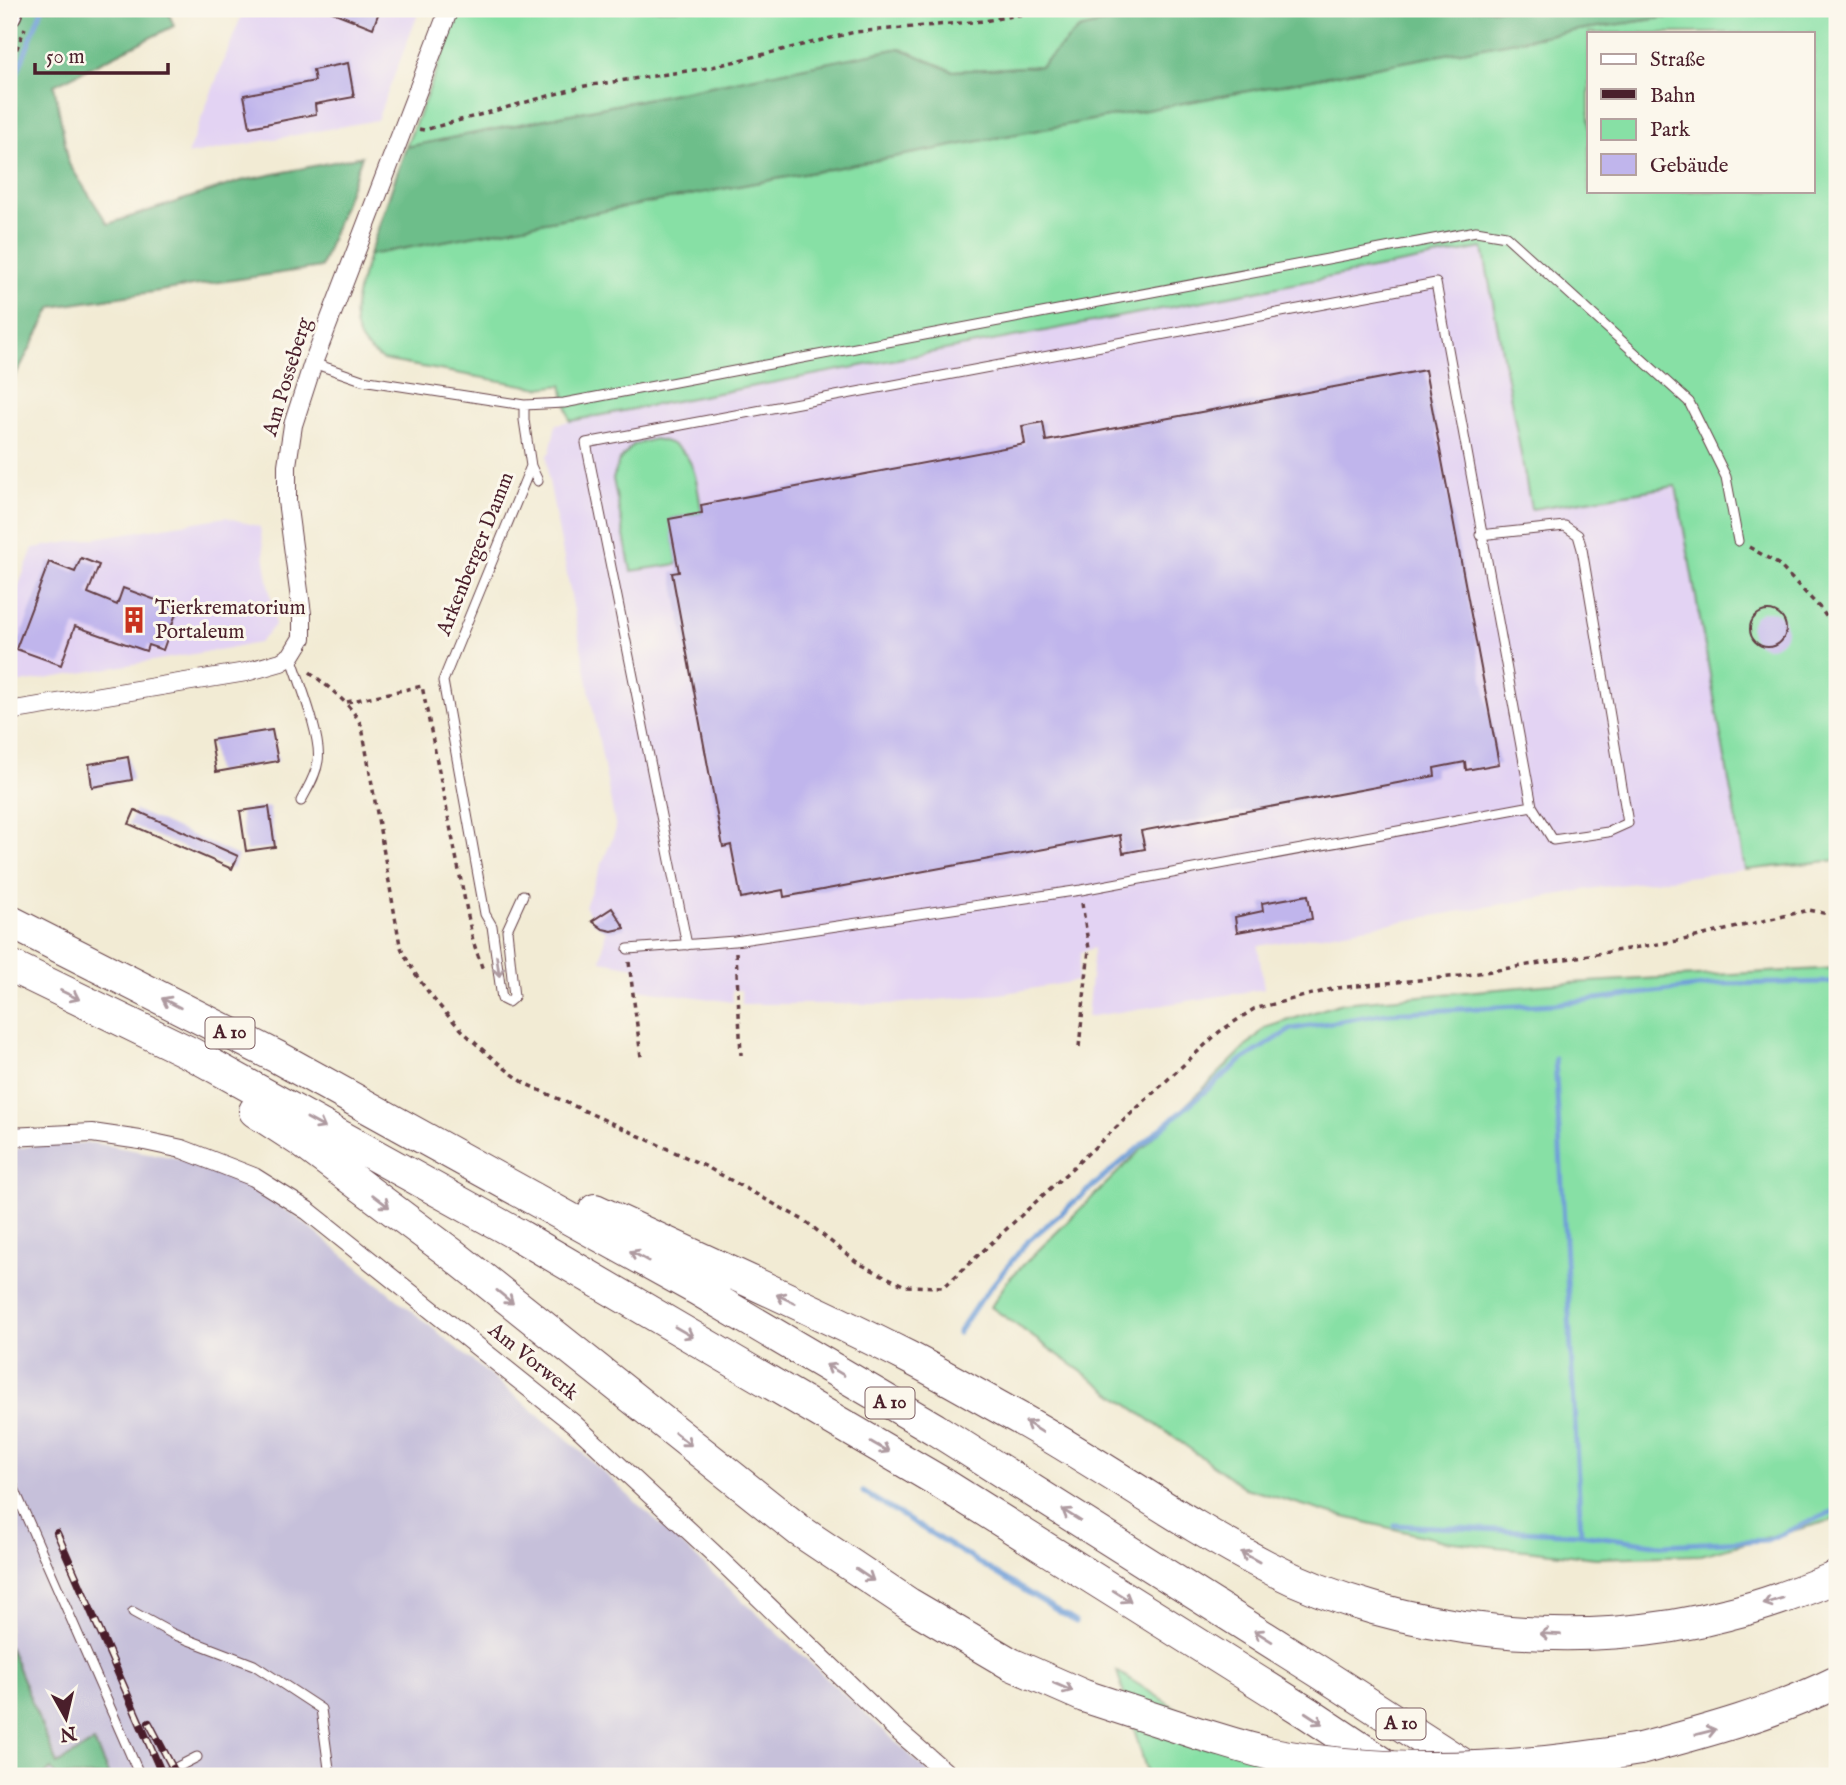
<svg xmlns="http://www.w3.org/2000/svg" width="1846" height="1785" viewBox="0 0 1846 1785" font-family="'IM FELL English',serif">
<rect width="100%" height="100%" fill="#fbf7ec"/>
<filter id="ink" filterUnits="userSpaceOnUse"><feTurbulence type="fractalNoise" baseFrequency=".0143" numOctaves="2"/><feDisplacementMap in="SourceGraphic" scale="14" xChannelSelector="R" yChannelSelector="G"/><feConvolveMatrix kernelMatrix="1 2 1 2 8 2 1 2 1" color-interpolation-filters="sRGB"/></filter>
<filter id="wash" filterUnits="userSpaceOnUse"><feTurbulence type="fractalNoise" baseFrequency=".00686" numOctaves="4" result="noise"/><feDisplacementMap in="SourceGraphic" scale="28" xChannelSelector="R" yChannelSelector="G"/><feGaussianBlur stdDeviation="1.57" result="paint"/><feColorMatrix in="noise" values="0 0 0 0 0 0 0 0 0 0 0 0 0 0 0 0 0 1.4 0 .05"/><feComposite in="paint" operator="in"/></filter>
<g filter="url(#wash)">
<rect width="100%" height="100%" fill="#f2ebd4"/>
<!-- built -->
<path fill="#e3d3f3" d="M244,9h176l-43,111 -190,35z
M1484,248l47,261 145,-24 69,385 -143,17 -344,59 6,43 -177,28 7,-69 -13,4 -4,29 -77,13 -106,10h-152l-1,-14h-9l1,12 -96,-13 -2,-22 -34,-6 5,-31 -11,-6 -10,-18 31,-77 -68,-353 -1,-21 3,-3 6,-28z
M226,517l34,10 15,98 -16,18 -250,42v-74l24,-63z"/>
<!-- industrial -->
<path fill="#c6c0da" d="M94,1143l88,16 60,24 56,35 266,218 369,340h-924v-626l33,-6z"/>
<!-- green -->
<path fill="#87e0a5" stroke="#688068" stroke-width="2" fill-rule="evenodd" d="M461,9h701l-83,20 -38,37 -89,5 -52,-23 -494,99z
M1725,9h112v851l-92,10 -69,-384 -145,23 -48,-261 -913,173 -8,-36 -22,3 -157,-28c-6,-4 -13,-9 -18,-14 -22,-26 -4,-62 4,-91l1195,-223zM1589,33h224v158h-224z
M654,439c43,6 41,39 48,74l-32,6 8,45 -47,7 -18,-92 6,-18 14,-16z
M1837,968v551l-136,36 -105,3 -152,-17 -108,-26 -91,-27 -254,-181 17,-27 257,-252 77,-25 211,-19z
M1117,1671l167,105h-136z"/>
<!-- forest -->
<path fill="#6dbe8a" stroke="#5c6e5a" stroke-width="2" d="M9,9h158l7,17 -120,59 15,79 39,60 133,-43 121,-25 -41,111 -269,40 -43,81z
M1162,9h563l-161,23 -1195,223 37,-108 494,-99 52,23 89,-5 38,-37z
M9,1646l48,118 37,-22 15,34h-53l-5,-7 -8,7h-34z"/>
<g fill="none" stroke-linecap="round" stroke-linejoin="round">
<!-- stream -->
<path stroke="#6f9fd8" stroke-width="5" d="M9,94l33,-85
M1555,1058l26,476
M958,1333l20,-30 49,-61 215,-182 50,-31 96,-16 166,-9 167,-20 116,-2
M863,1492l213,130
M1395,1525l186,9 80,11 106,-5 70,-30"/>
</g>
<g id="blocks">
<!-- building -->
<path fill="#c0b5ec" d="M325,9h55l-7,19z
M348,63l6,34 -39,7 1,10 -66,13 -6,-32 71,-14 -2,-11z
M1425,370l74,394 -33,6 -1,-8 -31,6 1,8 -294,55 4,18 -22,4 -3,-18 -336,62 -1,-7 -42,8 -10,-53 -8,2 -51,-274 7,-1 -10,-53 33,-6 -1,-8 324,-61 -3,-18 21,-4 3,19z
M81,558l18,7 -11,28 29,12 6,-17 55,20 -15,42 -15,-5 -2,6 -71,-25 -14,39 -45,-16 33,-87 26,10z
M1750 629a18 18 0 1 1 36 0a18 18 0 1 1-36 0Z
M272,730l6,31 -62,11 -5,-32z
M128,757l4,23 -40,7 -3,-23z
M269,807l6,40 -29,4 -6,-40z
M135,810l103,46 -6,13 -103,-45z
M1308,895l4,24 -75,13 -2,-15 28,-6 -1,-8z
M612,908l13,20 -13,3 -9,-2 -11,-8z"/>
</g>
</g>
<g filter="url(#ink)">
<use href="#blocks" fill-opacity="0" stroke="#633e44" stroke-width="2"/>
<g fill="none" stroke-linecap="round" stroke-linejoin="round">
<defs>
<path id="lane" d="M313,363l49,17 162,25 40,-2 912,-172 30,5 183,166 37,75 12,64
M531,466l7,15
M1480,535l85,-9 13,9 4,14 46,274 -20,9 -55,8 -21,-34
M291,656c8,25 31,82 27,105 -2,15 -11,28 -17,40
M523,895l-16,35 7,67 -6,5 -6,-3 -10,-73 -7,-12 -42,-233 88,-215 -7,-46v-15
M628,949l107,-8 346,-51 451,-84 -96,-523 -850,160 101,502
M9,1477l131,299
M133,1612l40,22 81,31 67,44 9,67
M160,1776l37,-19"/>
<path id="street" d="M9,711l237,-39 35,-10 10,-6 11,-18v-24l-15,-113v-36l6,-40 20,-62 136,-354
M9,1137l83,-4 48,7 42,9 72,28 54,34 265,212 139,129 186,179 52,45"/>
<path id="secondary" d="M9,14l2,-5"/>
<path id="highway" d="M9,921l270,137 418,231 238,140 386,244 158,102
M9,965l183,89 328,182 420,246 369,232 90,60
M255,1111l46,30 151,113 348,277 109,73 102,60 73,32 116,38
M595,1210c105,49 211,95 313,147 37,19 72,40 107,59 85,47 164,105 251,150 132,69 319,87 462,48 38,-9 73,-23 109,-37
M1640,1749c68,-18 134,-36 197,-67"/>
</defs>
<!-- lane casing -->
<use href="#lane" stroke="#633e44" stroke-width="11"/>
<!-- street casing -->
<use href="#street" stroke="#633e44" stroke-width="20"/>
<!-- secondary casing -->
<use href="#secondary" stroke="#633e44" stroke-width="27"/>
<!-- highway casing -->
<use href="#highway" stroke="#633e44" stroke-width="34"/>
<!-- path -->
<path stroke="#633e44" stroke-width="3.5" stroke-dasharray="5 5" stroke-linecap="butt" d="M9,68l16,-40
M419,129l5,1 161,-44 123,-18 147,-36 129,-11 68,-12
M1749,547l29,17 43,45 16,23
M310,672c20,17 41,31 52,55l38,218c22,52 80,107 126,139l179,82 100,55 53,42 47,23 39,1 275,-255 35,-23 82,-21 124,-12 223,-36 126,-30 28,6
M347,702l75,-16 51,255 10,29
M736,952l5,103
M629,962l12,95
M1079,1047l10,-98 -7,-46"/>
<!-- lane -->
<use href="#lane" stroke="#fff" stroke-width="9"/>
<!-- street -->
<use href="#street" stroke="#fff" stroke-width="18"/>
<!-- secondary -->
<use href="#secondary" stroke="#fff" stroke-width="24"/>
<!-- highway -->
<use href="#highway" stroke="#fff" stroke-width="32"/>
<defs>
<path id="rail" d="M57,1533l106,243
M149,1723l28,53"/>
</defs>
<!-- rail casing -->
<use href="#rail" stroke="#4a1f2b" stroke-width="8"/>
<!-- rail -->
<use href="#rail" stroke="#fbf7ec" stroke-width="5" stroke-dasharray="16" stroke-linecap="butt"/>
<defs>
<path id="highway-bridge" d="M1200,1734c22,6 44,14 67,19 123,24 250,17 373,-4"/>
</defs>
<!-- highway-bridge casing -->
<use href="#highway-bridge" stroke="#633e44" stroke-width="34" stroke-linecap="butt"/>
<!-- highway-bridge -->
<use href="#highway-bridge" stroke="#fff" stroke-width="32"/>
</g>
<!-- one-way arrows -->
<defs><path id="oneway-shaft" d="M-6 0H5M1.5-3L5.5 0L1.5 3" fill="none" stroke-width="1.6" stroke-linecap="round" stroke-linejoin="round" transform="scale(1.75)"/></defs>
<g stroke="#ae9aa0">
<use href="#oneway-shaft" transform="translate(498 966) rotate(82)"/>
<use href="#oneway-shaft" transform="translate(70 995) rotate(26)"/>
<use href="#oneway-shaft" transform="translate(171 1003) rotate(-153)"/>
<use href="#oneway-shaft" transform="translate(316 1123) rotate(29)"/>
<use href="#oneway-shaft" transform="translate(381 1201) rotate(37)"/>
<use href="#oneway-shaft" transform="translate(639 1256) rotate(-151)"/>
<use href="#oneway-shaft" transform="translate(505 1297) rotate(39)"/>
<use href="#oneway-shaft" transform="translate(786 1299) rotate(-155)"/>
<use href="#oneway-shaft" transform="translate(684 1332) rotate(30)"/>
<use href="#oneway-shaft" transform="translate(835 1370) rotate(-149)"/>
<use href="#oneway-shaft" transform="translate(1034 1427) rotate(-148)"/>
<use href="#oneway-shaft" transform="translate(683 1439) rotate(38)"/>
<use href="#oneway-shaft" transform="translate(880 1447) rotate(30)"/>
<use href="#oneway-shaft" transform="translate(1071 1515) rotate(-148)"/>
<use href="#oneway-shaft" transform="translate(1250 1557) rotate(-151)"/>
<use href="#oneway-shaft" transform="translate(865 1575) rotate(34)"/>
<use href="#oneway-shaft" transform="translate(1122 1596) rotate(32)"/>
<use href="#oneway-shaft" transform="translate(1773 1601) rotate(163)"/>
<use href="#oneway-shaft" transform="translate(1550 1634) rotate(-177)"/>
<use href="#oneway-shaft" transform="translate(1263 1636) rotate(-148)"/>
<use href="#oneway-shaft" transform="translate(1063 1687) rotate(23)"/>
<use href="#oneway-shaft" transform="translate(1314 1718) rotate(33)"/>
<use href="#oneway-shaft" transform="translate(1706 1732) rotate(-14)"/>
</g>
</g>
<!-- icons -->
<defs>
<symbol id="building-bare" viewBox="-9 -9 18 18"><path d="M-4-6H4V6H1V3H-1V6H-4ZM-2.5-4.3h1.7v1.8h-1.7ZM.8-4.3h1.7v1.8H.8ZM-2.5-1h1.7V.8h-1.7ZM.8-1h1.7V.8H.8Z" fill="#c8321e" stroke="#fbf7ec" stroke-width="2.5" paint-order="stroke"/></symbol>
</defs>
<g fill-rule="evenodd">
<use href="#building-bare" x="115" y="601" width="38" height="38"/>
</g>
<g text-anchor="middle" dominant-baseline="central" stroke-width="6" stroke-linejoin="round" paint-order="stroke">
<!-- shield labels -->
<g fill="#fbf7ec" stroke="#7f6065" stroke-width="2">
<rect x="205.5" y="1017.5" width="49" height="31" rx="5"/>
<rect x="865.5" y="1387.5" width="49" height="31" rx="5"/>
<rect x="1376.5" y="1708.5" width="49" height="31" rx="5"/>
</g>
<g font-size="19" font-weight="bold" fill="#4a1f2b">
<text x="230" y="1033">A 10</text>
<text x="890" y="1403">A 10</text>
<text x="1401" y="1724">A 10</text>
</g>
<!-- street labels -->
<g font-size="21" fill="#4a1f2b" stroke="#fbf7ec">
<text transform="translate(288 377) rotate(-73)">Am Posseberg</text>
<text transform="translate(476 554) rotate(-68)">Arkenberger Damm</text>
<text transform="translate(533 1362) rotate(39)">Am Vorwerk</text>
</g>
<!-- poi labels -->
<g font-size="21" fill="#4a1f2b" stroke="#fbf7ec" text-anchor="start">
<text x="155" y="608">Tierkrematorium<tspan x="155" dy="24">Portaleum</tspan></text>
</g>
</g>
<!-- margin -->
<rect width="1846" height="1785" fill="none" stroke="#fbf7ec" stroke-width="35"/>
<!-- legend -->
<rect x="1587" y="32" width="228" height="161" fill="#fbf7ec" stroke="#b4a19f" stroke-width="2"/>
<rect x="1601" y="54" width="35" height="10" fill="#ffffff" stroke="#b4a19f" stroke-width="2"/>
<text x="1650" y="66" font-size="21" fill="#4a1f2b">Straße</text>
<rect x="1601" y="89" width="35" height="10" fill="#4a1f2b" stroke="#b4a19f" stroke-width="2"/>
<text x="1650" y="102" font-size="21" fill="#4a1f2b">Bahn</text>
<rect x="1601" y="119" width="35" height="21" fill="#87e0a5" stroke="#b4a19f" stroke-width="2"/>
<text x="1650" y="136" font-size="21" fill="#4a1f2b">Park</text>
<rect x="1601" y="154" width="35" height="21" fill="#c0b5ec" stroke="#b4a19f" stroke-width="2"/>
<text x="1650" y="172" font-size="21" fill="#4a1f2b">Gebäude</text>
<!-- north arrow -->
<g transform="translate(66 1718) rotate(172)" stroke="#fbf7ec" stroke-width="5" paint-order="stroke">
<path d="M0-5L12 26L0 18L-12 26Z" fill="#4a1f2b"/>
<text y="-10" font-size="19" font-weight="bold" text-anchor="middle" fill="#4a1f2b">N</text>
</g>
<!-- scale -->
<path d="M35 63v10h133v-10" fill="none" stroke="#4a1f2b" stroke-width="3.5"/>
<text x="46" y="63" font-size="21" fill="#4a1f2b" stroke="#fbf7ec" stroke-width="5" paint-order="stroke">50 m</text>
</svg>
